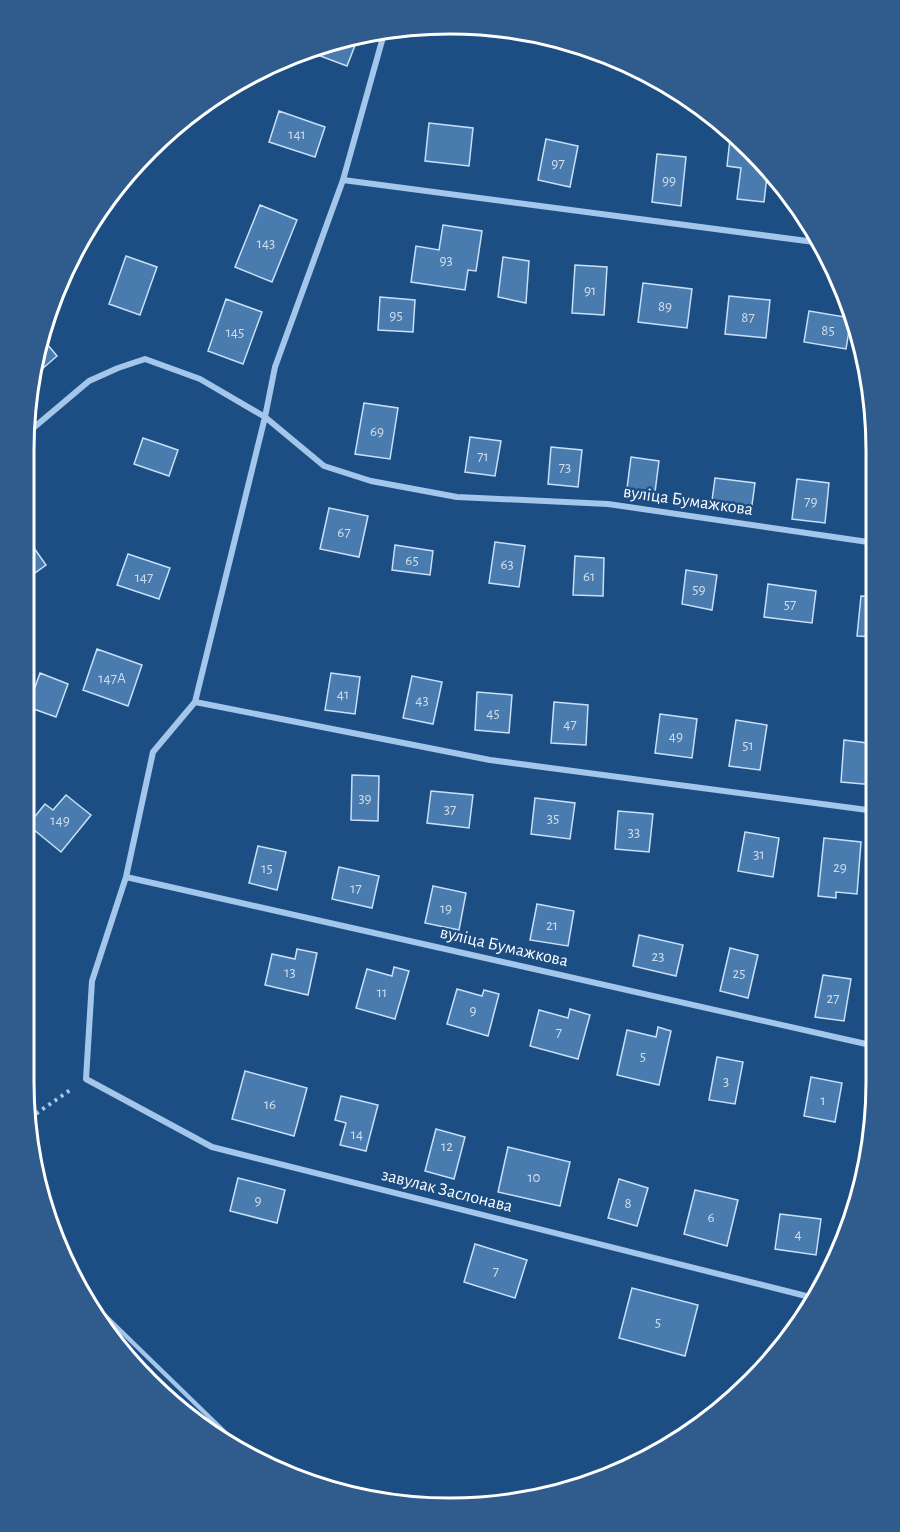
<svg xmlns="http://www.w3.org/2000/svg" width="900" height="1532" viewBox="0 0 900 1532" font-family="'Alegreya Sans',sans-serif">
<rect width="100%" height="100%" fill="#1d4e83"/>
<!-- building -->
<path fill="#4a7bae" stroke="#c8dff7" stroke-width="1.5" d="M359,35l-12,31 -40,-15v-1z
M570,43l32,10v1l-33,-5z
M279,111l46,16 -10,30 -46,-15z
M429,123l44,5 -4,38 -44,-5z
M546,139l32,7 -8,41 -32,-7z
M730,139l7,1 31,27 -4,35 -27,-3 4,-31 -14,-2z
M657,154l29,3 -5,49 -29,-4z
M260,205l37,15 -25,62 -37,-15z
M443,225l39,6 -6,40 -8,-1 -3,20 -54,-8 5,-36 23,4z
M126,256l31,11 -17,48 -31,-11z
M503,257l26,4 -3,42 -28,-6z
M575,265l32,2 -3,48 -32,-2z
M643,283l49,6 -5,39 -49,-6z
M729,296l41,4 -4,38 -41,-4z
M380,297l35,3 -2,32 -35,-2z
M226,299l36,13 -19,52 -35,-13z
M809,311l42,7 -5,31 -42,-7z
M42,338l15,18 -23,20z
M364,403l34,5 -8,51 -35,-5z
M470,437l31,4 -6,35 -30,-4z
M143,438l35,12 -9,26 -35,-12z
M551,447l31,3 -4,37 -30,-3z
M631,457l28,4 -5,39 -28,-4z
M715,478l40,5 -4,29 -40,-4z
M797,479l32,4 -4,40 -33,-4z
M329,508l39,8 -9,41 -39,-8z
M25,535l21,30 -21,15z
M495,542l30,4 -6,41 -30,-4z
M395,545l38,6 -3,24 -38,-5z
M128,554l42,14 -11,31 -42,-14z
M575,556l29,2 -1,38 -30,-1z
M686,570l31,5 -5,35 -30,-6z
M768,584l48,7 -4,32 -48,-6z
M861,596l14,1v40l-18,-1z
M97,649l45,16 -14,41 -45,-16z
M40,673l28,11 -12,33 -28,-10z
M331,673l29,4 -5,37 -30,-4z
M412,676l30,6 -9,42 -30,-6z
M477,692l35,3 -3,38 -34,-3z
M554,702l34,3 -2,40 -35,-2z
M660,714l37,5 -5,39 -37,-5z
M736,720l31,5 -7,45 -31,-4z
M844,740l31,4v41l-34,-3z
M352,775l27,1 -1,45 -27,-1z
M431,791l42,4 -4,33 -42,-5z
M66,795l25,20 -30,37 -33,-27 17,-21 8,6z
M535,798l40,5 -5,36 -39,-5z
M618,811l35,3 -4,38 -34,-3z
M745,832l34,6 -6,39 -35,-6z
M824,838l37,4 -4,52 -21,-2v6l-18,-2z
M258,846l28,6 -9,38 -28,-7z
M339,867l40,9 -7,32 -40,-9z
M433,886l33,7 -7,37 -34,-7z
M537,904l37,7 -6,35 -38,-6z
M639,935l44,10 -7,31 -43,-10z
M730,948l28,7 -10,43 -28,-7z
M297,949l20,4 -9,42 -43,-10 7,-31 23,5z
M394,967l15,4 -14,48 -39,-11 11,-39 25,7z
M823,975l28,4 -7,42 -29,-4z
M457,989l25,7 2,-6 15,4 -11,42 -41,-12z
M570,1009l20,6 -12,44 -48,-13 9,-36 29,8z
M658,1027l13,4 -12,54 -42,-10 10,-45 29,7z
M717,1057l26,5 -8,42 -26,-4z
M245,1071l62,17 -13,48 -62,-17z
M811,1077l31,6 -7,39 -31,-6z
M341,1096l37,9 -12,46 -26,-6 6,-22 -11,-3z
M436,1129l29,8 -11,42 -29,-8z
M508,1147l62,15 -10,44 -62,-14z
M238,1178l47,12 -8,33 -47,-12z
M619,1179l29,9 -11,38 -29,-8z
M695,1190l43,10 -11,46 -43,-12z
M780,1214l41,5 -5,36 -41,-6z
M475,1244l52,16 -12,38 -51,-16z
M632,1288l66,17 -13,51 -66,-18z"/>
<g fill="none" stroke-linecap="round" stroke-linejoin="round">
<!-- path -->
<path stroke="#a3c6ea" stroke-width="4" stroke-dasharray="3 4.5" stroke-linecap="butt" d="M30,1118l43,-30"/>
<!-- lane -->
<path stroke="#a3c6ea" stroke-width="4.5" d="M90,1301l148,144"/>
<!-- street -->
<path stroke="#a3c6ea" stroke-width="6" d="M385,30l-42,150 -68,187 -10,50 -70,285 -42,50 -27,125 -34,104 -6,98 126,68 602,151
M343,180l479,63
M25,435l64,-54 29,-13 27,-9 55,20 65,38 59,49 47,15 86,16 151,7 267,39
M195,702l295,58 385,51
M126,877l749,169
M853,1220l22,-140"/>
</g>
<g text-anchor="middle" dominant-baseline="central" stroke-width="5" stroke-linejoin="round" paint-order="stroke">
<!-- number labels -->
<g font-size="15" fill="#d2deeb">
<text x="297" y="134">141</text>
<text x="558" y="163">97</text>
<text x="669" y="180">99</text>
<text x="266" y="243">143</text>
<text x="446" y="260">93</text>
<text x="590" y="290">91</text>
<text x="665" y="306">89</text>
<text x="396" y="315">95</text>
<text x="748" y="317">87</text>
<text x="828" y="330">85</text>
<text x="235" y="332">145</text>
<text x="377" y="431">69</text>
<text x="483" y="456">71</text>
<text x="565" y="467">73</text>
<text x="811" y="501">79</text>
<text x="344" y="532">67</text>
<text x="412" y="560">65</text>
<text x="507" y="564">63</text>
<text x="589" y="576">61</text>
<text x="144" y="577">147</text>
<text x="699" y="589">59</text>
<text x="790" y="604">57</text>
<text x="112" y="678">147А</text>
<text x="343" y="694">41</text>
<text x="422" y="700">43</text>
<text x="493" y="713">45</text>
<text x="570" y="724">47</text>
<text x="676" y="736">49</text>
<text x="748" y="745">51</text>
<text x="365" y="798">39</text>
<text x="450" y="809">37</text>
<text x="553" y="818">35</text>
<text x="60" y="820">149</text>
<text x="634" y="832">33</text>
<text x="759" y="854">31</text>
<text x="840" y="867">29</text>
<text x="267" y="868">15</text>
<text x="356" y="888">17</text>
<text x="446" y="908">19</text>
<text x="552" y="925">21</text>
<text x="658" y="956">23</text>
<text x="290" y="972">13</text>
<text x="739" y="973">25</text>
<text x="382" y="992">11</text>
<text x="833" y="998">27</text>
<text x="473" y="1010">9</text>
<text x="559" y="1032">7</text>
<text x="643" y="1056">5</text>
<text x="726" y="1081">3</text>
<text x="823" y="1100">1</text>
<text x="270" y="1104">16</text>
<text x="357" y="1134">14</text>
<text x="447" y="1146">12</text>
<text x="534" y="1177">10</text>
<text x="258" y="1200">9</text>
<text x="628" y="1203">8</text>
<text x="711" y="1217">6</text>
<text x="798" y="1234">4</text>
<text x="496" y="1271">7</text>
<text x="658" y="1322">5</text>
</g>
<!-- street labels -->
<g font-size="18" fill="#fff" stroke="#1d4e83">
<text transform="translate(688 501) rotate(8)">вуліца Бумажкова</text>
<text transform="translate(504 947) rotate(13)">вуліца Бумажкова</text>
<text transform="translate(447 1191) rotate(14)">завулак Заслонава</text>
</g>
</g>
<!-- crop -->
<path d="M0 0H900V1532H0ZM450 34H450A416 416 0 0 1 866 450V1082A416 416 0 0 1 450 1498H450A416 416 0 0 1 34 1082V450A416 416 0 0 1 450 34Z" fill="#2f5c8d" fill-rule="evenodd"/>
<path fill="none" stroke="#fff" stroke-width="3" d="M450 34H450A416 416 0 0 1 866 450V1082A416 416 0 0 1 450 1498H450A416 416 0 0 1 34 1082V450A416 416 0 0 1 450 34Z"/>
</svg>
